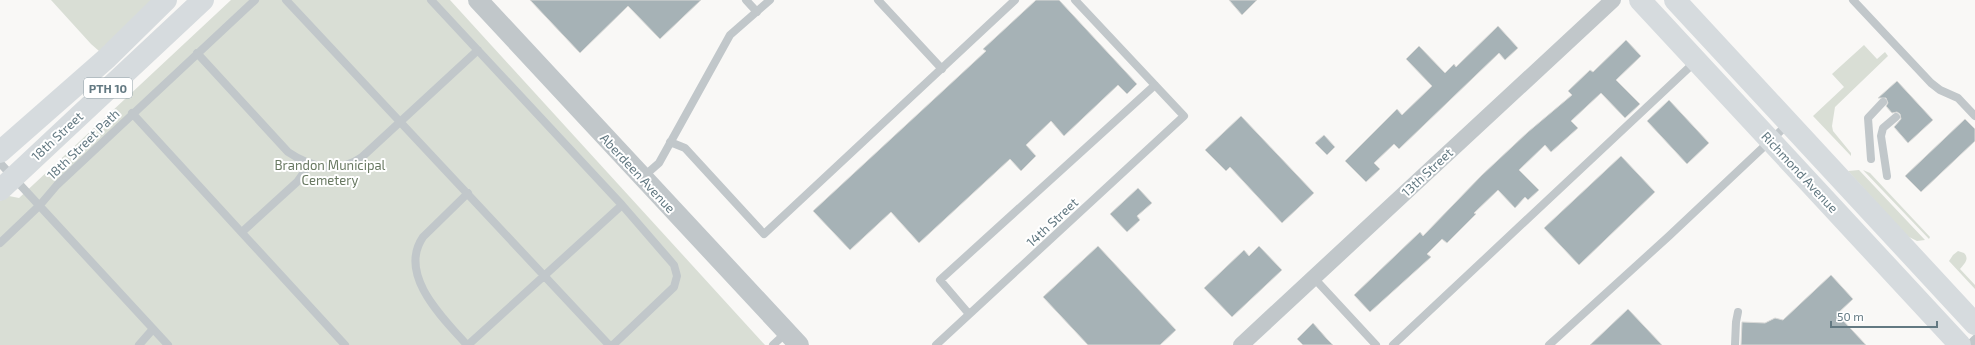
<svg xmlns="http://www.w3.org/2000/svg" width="1975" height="345" viewBox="0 0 1975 345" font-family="'Exo 2',sans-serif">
<rect width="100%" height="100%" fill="#f9f8f6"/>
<!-- green -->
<path fill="#d9ded5" d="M51,0h112l-56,58 -16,-14z
M231,0h219l315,345h-765v-144l9,-5 10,2z
M1864,45l13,14 8,-7 3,4 -53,51 -3,19 1,5 18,22v3l-38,-40 31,-29 -12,-13z
M1859,170l66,70 -8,1 -10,-5 -59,-65z
M1863,170l7,3 60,64 -1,2z
M1958,251l6,2c6,6 0,11 -4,16l15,16v4l-26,-28 4,-6z"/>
<!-- building -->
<path fill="#a6b2b6" stroke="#dadad8" d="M530,0h171l-41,39 -32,-33 -48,47z
M1036,0h23l78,84 -10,10 -9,-9 -54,51 -13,-15 -25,24 10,11 -15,15 -11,-12 -91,84 -28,-31 -41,38 -37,-39 173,-160 -3,-2z
M1229,0h28l-15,15z
M1498,26l20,22 -13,12 -6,-7 -100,96 -5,-5 -20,19 6,6 -14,13 -21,-21 52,-52 5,6 30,-29 -26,-27 13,-13 26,27 9,-9 2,3z
M1626,40l15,16 -25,24 24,24 -15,14 -24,-25 -30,28 7,7 -27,24 -6,-7 -26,25 20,20 -11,10 -3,-3 -10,11 -17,-18 -24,23 2,1 -29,29 -5,-4 -15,15 4,3 -61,55 -16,-17 66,-63 3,4 59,-61 46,-43 44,-37 -4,-4 22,-21 3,2z
M1897,81l36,39 -25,23 -14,-16 7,-8 -1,-5 -3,-2 -5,1 -6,-7 2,-3 -2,-5h-8z
M1669,100l40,43 -22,21 -40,-43z
M1241,116l73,77 -32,30 -52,-56 -4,4 -21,-21z
M1965,119l10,10v12l-54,51 -16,-16z
M1324,135l11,12 -8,8 -12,-12z
M1621,156l34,36 -76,73 -35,-37z
M1138,188l14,15 -15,13 3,4 -13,12 -17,-18z
M1098,246l78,84 -16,15h-72l-45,-48z
M1259,246l23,24 -50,47 -28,-29 40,-38 5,6z
M1831,275l22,24 -16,15 29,31h-125l1,-23 23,1 10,-5 8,2z
M1628,309l34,36h-72z
M1313,323l14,16 6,6h-30l-6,-6z"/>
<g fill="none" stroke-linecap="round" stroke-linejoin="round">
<!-- service -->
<path stroke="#c1c7ca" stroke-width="8" d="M286,0l323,345
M431,0l191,205 52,60 3,11 -3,11 -61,58
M746,0l11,12
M878,0l64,69
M1853,0l78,83 9,7 18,8 17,18
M197,53l91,99c22,15 50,22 74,5l116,-107
M132,113l213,232
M670,142l15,6 79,86 251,-234
M1871,159l-3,-41 15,-16
M0,163l168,182
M1887,176l-6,-40 2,-8 13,-11
M643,177l16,-14 71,-128 40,-35
M242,232l55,-50 13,-18
M0,243l40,-38 17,-20 198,-185
M1313,277l63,68
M969,314l-29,-34 215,-195
M139,345l14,-16
M467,345c-23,-26 -70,-70 -44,-108l45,-44
M468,345l154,-140
M773,345l14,-13
M936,345l248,-229 -109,-116
M1393,345l303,-284
M1549,345l120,-109 119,-112
M1735,345l1,-23 2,-10
M1969,345l6,-6"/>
<!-- minor -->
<path stroke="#c1c7ca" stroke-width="16" d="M1241,345l372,-345"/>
<!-- tertiary -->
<path stroke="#c1c7ca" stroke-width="20" d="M478,0l321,345"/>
<!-- secondary -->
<path stroke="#d6dbde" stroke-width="22" d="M1640,0l320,345
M1675,0l300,324"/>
<!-- primary -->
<path stroke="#d6dbde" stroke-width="22" d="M0,152l107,-94 59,-58
M0,190l203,-190"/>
</g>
<g text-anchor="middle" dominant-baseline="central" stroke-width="4" stroke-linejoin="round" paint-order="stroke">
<!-- shield labels -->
<rect fill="#fff" stroke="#92a1a8" stroke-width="1" x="84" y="78" width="48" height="20" rx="3"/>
<g font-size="12" font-weight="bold" fill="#637982">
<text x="108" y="88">PTH 10</text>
</g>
<!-- street labels -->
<g font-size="13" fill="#637982" stroke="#fff">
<text transform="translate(57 136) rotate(-43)">18th Street</text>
<text transform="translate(83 144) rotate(-44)">18th Street Path</text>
<text transform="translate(1427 172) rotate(-43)">13th Street</text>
<text transform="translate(1800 172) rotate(47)">Richmond Avenue</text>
<text transform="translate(638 173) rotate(47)">Aberdeen Avenue</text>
<text transform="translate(1052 222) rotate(-43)">14th Street</text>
</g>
<!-- park labels -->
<g font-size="13" fill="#697962" stroke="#fff">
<text x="330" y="165">Brandon Municipal<tspan x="330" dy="15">Cemetery</tspan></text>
</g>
</g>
<!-- scale -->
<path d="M1831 321v6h106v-6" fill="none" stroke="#637982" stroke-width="2"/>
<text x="1837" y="321" font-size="12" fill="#637982" stroke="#ffffff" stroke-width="3" paint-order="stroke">50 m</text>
</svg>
